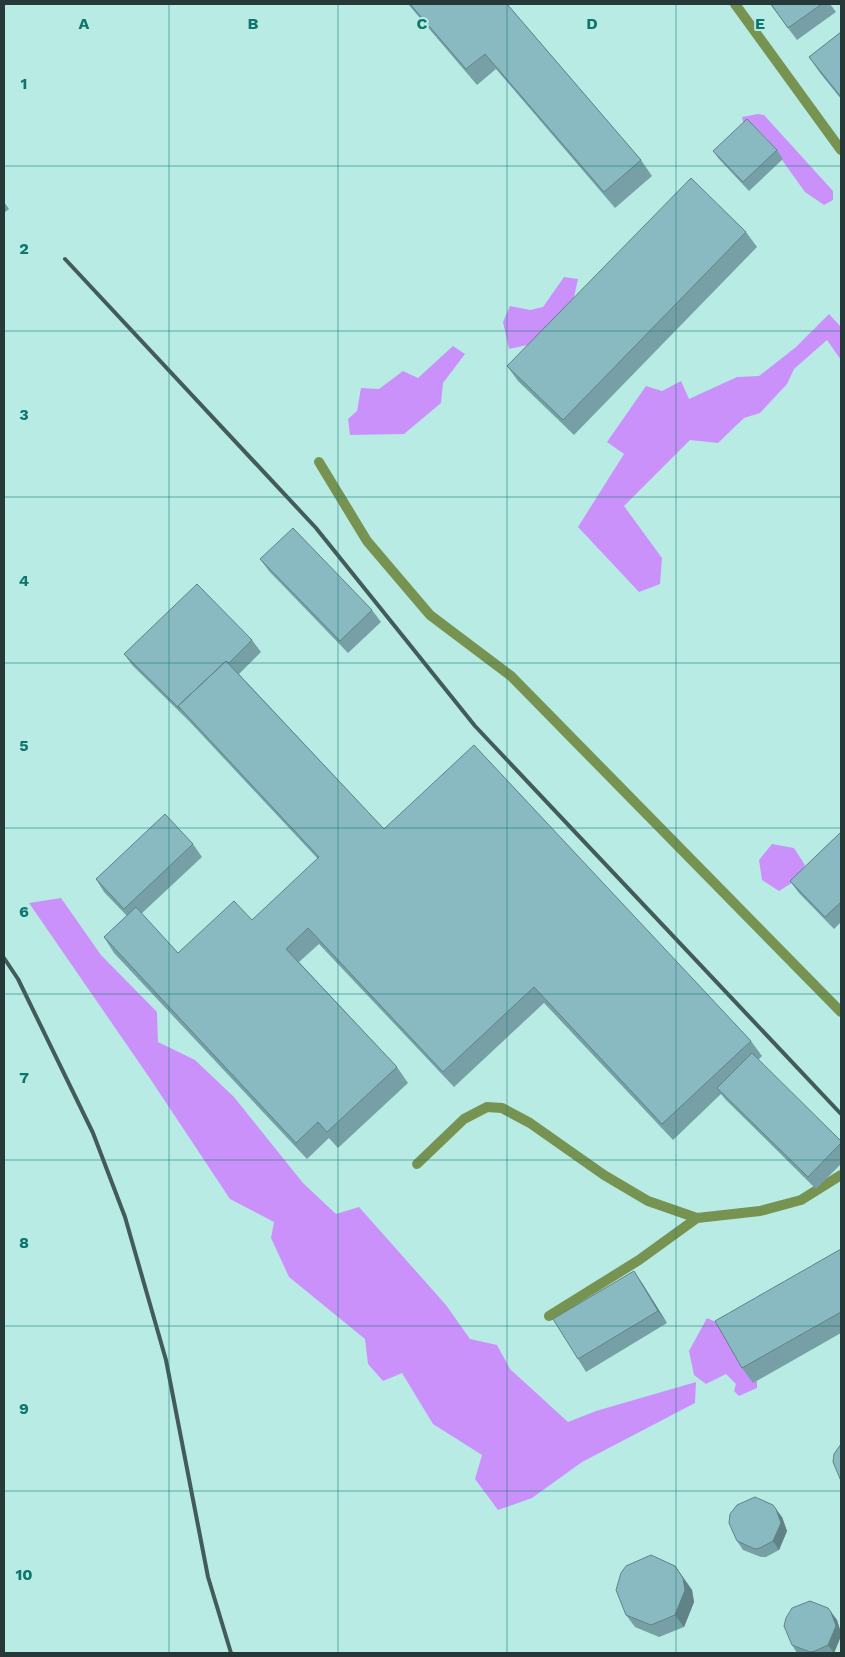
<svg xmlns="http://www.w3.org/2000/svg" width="845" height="1657" viewBox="0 0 845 1657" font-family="'Work Sans',sans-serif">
<rect width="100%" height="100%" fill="#b9ebe5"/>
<!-- forest -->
<path fill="#cb91fb" d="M758,114l6,1 69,76v9l-9,5 -19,-13 -38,-53 -16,-16 -7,3 -2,-9z
M564,277l14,2 -8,36 -29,27 -32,7 -6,-27 7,-16 20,4 13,-3z
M829,314l12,13v33l-14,-20 -33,29 -7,15 -27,29 -16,5 -26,25 -28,-3 -66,66 38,52 -2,26 -21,8 -61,-65 46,-73 -17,-12 39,-56 16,5 19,-10 8,18 48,-22 22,-1 37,-29z
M453,346l12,8 -22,29 -2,20 -37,31 -54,1 -2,-16 9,-8 4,-23 18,1 24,-18 15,7z
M772,844l22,4 11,17 -10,16 -16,10 -17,-11 -3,-20z
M61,898l40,57 56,57 1,30 37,18 39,37 69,86 33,31 23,-7 87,98 24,34 27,6 13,24 58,53 28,-11 100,-29 -1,21 -113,59 -50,36 -34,12 -23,-31 7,-24 -49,-31 -31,-51 -19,8 -15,-17 -3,-25 -76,-62 -18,-39 3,-16 -44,-23 -81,-122 -120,-174z
M707,1318l22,10 28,41v19l-18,8 -5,-5 2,-7 -10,-10 -20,10 -12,-9 -5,-24z"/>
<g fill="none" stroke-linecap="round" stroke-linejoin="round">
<!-- lane -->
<path stroke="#769351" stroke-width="10" d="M417,1164l47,-45 23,-12 15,1 28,15 74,52 44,26 49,17 63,-7 41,-11 40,-25
M549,1316l90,-56 58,-42"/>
<!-- street -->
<path stroke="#769351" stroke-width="10" d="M735,4l106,146
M319,462l48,79 63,74 81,61 330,336"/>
<!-- rail -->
<path stroke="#435c5a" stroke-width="4" d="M65,259l251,269 159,198 366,388
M4,958l14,21 75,154 32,84 41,143 42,217 23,76"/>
</g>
<!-- wall -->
<path fill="#77a0a6" d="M408,4h99l134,156 11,16 -37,32 -119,-139 -19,16z
M770,4h60l6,8 -39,28z
M841,32v67l-21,-26 -11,-16z
M777,150l6,9 -34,32 -30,-32 -6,-8z
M4,202l5,7 -5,4z
M746,232l11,15 -183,188 -56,-54 -11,-15z
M260,559l112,51 9,12 -33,31 -79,-82z
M252,640l9,12 -22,22 145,155 367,212 11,15 -4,4 83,81v23l-25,25 -90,-89 -5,-6 -48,46 -129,-137 -90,84 -135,-143 -20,18 98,105 11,16 -70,65 -9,-10 -22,21 -193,-206 -10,-16 23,-21 -23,-24 -8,-13 97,-35 9,13 -61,57 37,39 74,-33 66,-61 -129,-138 -56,-55 -9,-12z
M841,832v90l-7,7 -35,-36 -9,-12z
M841,1249v84l-88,50 -11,-15z
M642,1283l25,40 -81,49 -8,-13z
M782,1517l5,14 -8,19 -13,7h-5l-18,-7 -6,-9z
M675,1566l17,24 2,12 -10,25 -25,10 -24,-10 -9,-12z
M831,1612l6,8 4,13v3l-7,17h-37l-5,-8z"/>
<!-- shaded-wall -->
<path fill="#618287" d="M634,1271l8,12 25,40 -9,-12z
M776,1509l6,8 5,14 -8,19 -6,-9z
M675,1566l17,24 2,12 -10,25 -9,-12z
M831,1612l6,8 4,13v3l-7,17 -6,-8z"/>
<!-- building -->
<path fill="#8abac1" stroke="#618287" d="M410,4h97l134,156 -37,32 -119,-138 -19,15z
M771,4h51l-34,24z
M841,32v65l-32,-40z
M747,119l30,31 -34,32 -30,-31z
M691,178l55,54 -183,188 -56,-54z
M293,528l79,82 -32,31 -80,-82z
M197,584l55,56 -23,23 -3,-2 -48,45 2,3 -56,-55z
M226,661l158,168 90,-84 277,296 -89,83 -128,-137 -91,85 -135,-144 -22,21 111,118 -70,65 -9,-10 -22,21 -192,-206 32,-30 42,46 56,-52 18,19 67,-63 -141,-151z
M165,814l28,30 -69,65 -28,-30z
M841,832v70l-16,15 -35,-36z
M752,1053l89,88v2l-33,34 -91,-89z
M841,1249v63l-99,56 -27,-47z
M634,1271l24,40 -80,48 -25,-40z
M841,1444v37l-8,-19 1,-8z
M755,1497l18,8 3,4 5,14 -8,18 -13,7 -5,1 -18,-8 -8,-18 1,-9 7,-9z
M651,1555l24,11 8,12 2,12 -10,25 -24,10 -25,-10 -10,-25 5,-17 5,-7z
M810,1601l18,7 3,4 5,14 -8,19 -13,6 -5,1 -18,-7 -8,-19 2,-8 6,-10z"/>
<!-- grid -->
<path fill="none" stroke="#0f766e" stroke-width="1" stroke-opacity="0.55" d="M169,4v1649M338,4v1649M507,4v1649M676,4v1649M4,166h837M4,331h837M4,497h837M4,663h837M4,828h837M4,994h837M4,1160h837M4,1326h837M4,1491h837"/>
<g font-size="16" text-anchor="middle" font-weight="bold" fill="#0f766e" stroke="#b9ebe5" stroke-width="4" stroke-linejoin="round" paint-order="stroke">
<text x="84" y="29">A</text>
<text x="253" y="29">B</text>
<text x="422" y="29">C</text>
<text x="592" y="29">D</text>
<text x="760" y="29">E</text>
<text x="24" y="89">1</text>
<text x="24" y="254">2</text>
<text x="24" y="420">3</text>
<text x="24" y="586">4</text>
<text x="24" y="751">5</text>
<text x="24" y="917">6</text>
<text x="24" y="1083">7</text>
<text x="24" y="1248">8</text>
<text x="24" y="1414">9</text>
<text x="24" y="1580">10</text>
</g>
<!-- border -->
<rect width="845" height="1657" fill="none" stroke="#263938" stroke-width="10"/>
</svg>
